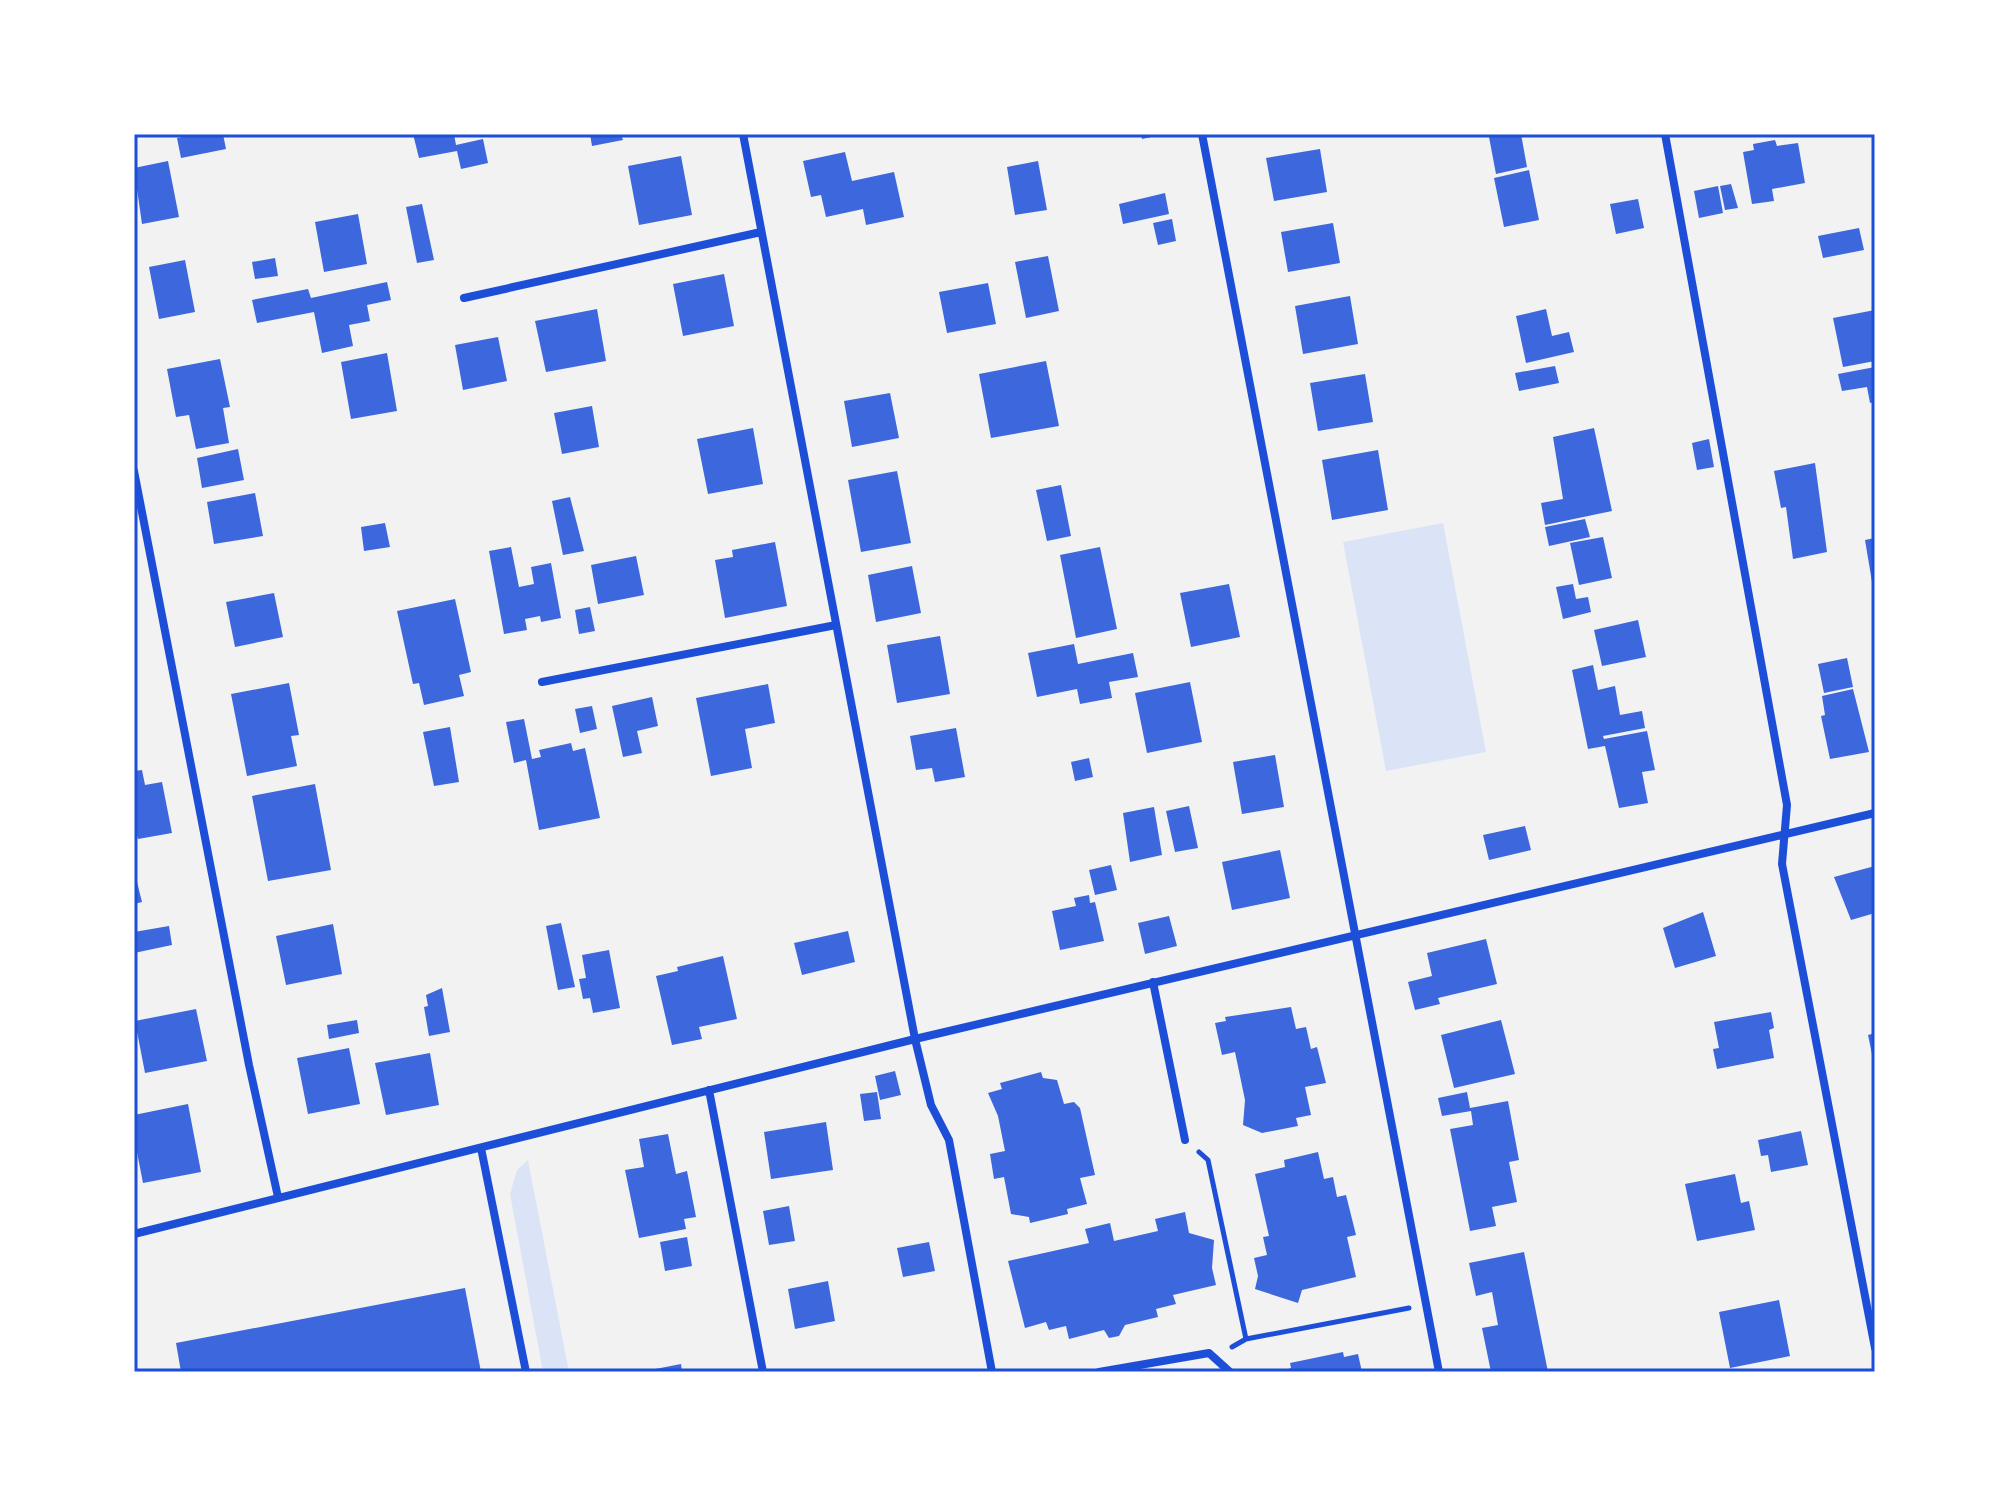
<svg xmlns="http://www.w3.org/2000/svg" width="2009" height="1506" viewBox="0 0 2009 1506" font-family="'Archivo Narrow',sans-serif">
<rect width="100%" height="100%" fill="#f2f2f2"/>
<!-- green -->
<path fill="#dbe4f7" d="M1443,523l43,229 -100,19 -43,-229z
M528,1160l41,212h-26l-33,-178 7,-24z"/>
<!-- building -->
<path fill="#3d67dc" d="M197,134h26l3,15 -45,9 -4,-20z
M413,134h41l2,11 27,-6 5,24 -27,6 -4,-18 -38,7z
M590,134h31l2,6 -31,6z
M1141,134h20v1l-19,4z
M1503,134h18l6,33 -31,7 -7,-37z
M1775,140l2,6 21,-3 7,40 -33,6 2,12 -22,3 -9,-52 11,-2 -1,-6z
M1320,149l7,43 -53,9 -8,-43z
M845,152l7,29 42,-9 10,45 -38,8 -3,-16 -37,8 -5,-22 -10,2 -8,-36z
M681,156l11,59 -53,10 -11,-59z
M168,161l11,56 -37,7 -8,-56z
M1038,161l9,49 -32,5 -8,-48z
M1529,170l10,50 -35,7 -10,-49z
M1731,184l7,24 -13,2 -5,-24z
M1718,186l5,27 -24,5 -5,-27z
M1165,193l4,21 -46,10 -4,-20z
M1638,199l6,29 -28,6 -6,-30z
M422,204l12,56 -17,3 -11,-56z
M358,214l9,50 -43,8 -9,-50z
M1172,219l4,22 -18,4 -5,-22z
M1333,223l7,40 -52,9 -7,-40z
M1859,228l5,22 -41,8 -5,-22z
M1048,256l11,55 -33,7 -11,-56z
M275,258l3,18 -23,3 -3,-17z
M185,260l10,52 -36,7 -10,-52z
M724,274l10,52 -51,10 -10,-52z
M387,282l4,18 -24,5 3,16 -21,4 4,21 -31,7 -8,-41 -57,11 -5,-23 56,-11 3,9z
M988,283l8,41 -49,9 -8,-41z
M1350,296l8,48 -55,10 -8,-48z
M597,309l9,52 -60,11 -11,-51z
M1546,309l6,27 17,-4 5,20 -48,11 -10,-47z
M1875,310v51l-32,6 -10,-49z
M498,337l9,44 -44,9 -8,-45z
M387,353l10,58 -46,8 -10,-57z
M220,359l10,48 -7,1 6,35 -33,6 -7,-34 -13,2 -9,-48z
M1046,361l13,65 -68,12 -12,-64z
M1555,366l4,17 -40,8 -4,-18z
M1875,367v35l-5,1 -3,-16 -25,4 -4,-17z
M1365,374l8,48 -55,9 -8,-48z
M890,393l9,45 -47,9 -8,-46z
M592,406l7,41 -37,7 -8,-41z
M753,428l10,56 -55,10 -11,-55z
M1594,428l18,83 -67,14 -4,-22 22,-4 -10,-62z
M1709,439l5,28 -17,3 -5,-27z
M238,449l6,31 -42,8 -5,-30z
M1378,450l10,60 -56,10 -10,-60z
M1815,463l12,89 -34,7 -7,-52 -5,1 -7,-37z
M897,471l14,72 -50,9 -13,-72z
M1061,485l10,51 -24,5 -11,-51z
M255,493l8,43 -49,8 -7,-42z
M570,497l14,54 -21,4 -11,-54z
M1585,519l5,18 -41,9 -4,-19z
M385,523l5,24 -26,4 -3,-24z
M1603,537l9,41 -33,7 -9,-42z
M1875,538v44h-3l-7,-42z
M775,542l12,64 -62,12 -10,-58 18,-3 -1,-7z
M511,547l8,40 15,-3 -3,-17 20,-4 10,55 -20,4 -1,-6 -15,3 2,11 -23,4 -15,-83z
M1100,547l17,82 -41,9 -16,-83z
M636,556l8,39 -46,9 -7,-39z
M912,566l9,47 -45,9 -8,-47z
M1229,584l11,53 -49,10 -11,-54z
M1573,584l3,15 12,-2 3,15 -28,7 -7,-32z
M274,593l9,44 -48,10 -9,-45z
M455,599l16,73 -12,3 5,21 -40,9 -5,-22 -6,1 -16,-73z
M590,607l5,24 -16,3 -4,-24z
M1638,620l8,37 -44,9 -8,-36z
M940,636l10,58 -53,9 -10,-58z
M1074,644l4,20 55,-11 5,24 -29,5 3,16 -32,6 -3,-15 -40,8 -9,-44z
M1847,658l6,29 -29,6 -6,-29z
M1593,665l5,25 17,-4 5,29 22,-4 3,17 -42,8 1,3 43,-8 8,39 -13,2 6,31 -29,5 -14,-62 -17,3 -16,-79z
M1190,682l12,60 -55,11 -12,-60z
M289,683l10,52 -8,1 6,30 -50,10 -16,-82z
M768,684l7,39 -30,6 7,39 -41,8 -15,-78z
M1853,689l16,63 -39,7 -9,-43 4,-1 -3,-19z
M652,697l6,29 -21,5 5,22 -19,4 -11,-51z
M592,706l5,23 -17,4 -5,-24z
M524,719l8,40 9,-2 -2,-7 32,-7 2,8 12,-3 15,70 -61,12 -13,-70 -12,3 -8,-41z
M450,727l9,55 -25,4 -11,-54z
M956,728l9,49 -30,5 -3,-14 -16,2 -6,-34z
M1275,755l9,52 -42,7 -9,-52z
M1089,758l4,19 -18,4 -4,-19z
M142,770l3,15 17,-3 10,51 -34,6 -4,-14v-54z
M315,784l16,86 -63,11 -16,-85z
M1189,806l9,42 -23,4 -9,-41z
M1154,807l8,48 -32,7 -7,-49z
M1525,826l6,24 -42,10 -6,-25z
M1280,850l10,48 -58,12 -10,-48z
M1111,865l6,25 -22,5 -6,-25z
M1875,866v47l-24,7 -17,-43z
M134,870l8,32 -8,2z
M1089,895l1,8 5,-1 9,39 -44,9 -8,-39 24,-5 -2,-8z
M1703,912l13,44 -41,12 -12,-40z
M1169,916l8,30 -32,8 -7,-31z
M561,923l14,64 -17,3 -12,-64z
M333,924l9,50 -56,11 -10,-49z
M169,926l3,19 -38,8v-21z
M848,931l7,31 -53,13 -8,-32z
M1486,939l11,45 -59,14 2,6 -25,6 -7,-28 24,-6 -5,-23z
M609,950l11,58 -27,5 -3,-15 -7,1 -4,-20 7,-1 -4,-23z
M723,956l14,63 -38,8 3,12 -30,6 -16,-69 22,-5 -1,-4z
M442,988l8,44 -21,4 -5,-29 4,-1 -2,-11z
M1291,1007l5,22 10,-2 5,22 6,-2 9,36 -21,4 6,28 -15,3 2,8 -36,7 -19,-8 2,-25 -10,-48 -13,3 -7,-32 11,-2 -1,-4z
M196,1009l11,52 -62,12 -10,-52z
M1771,1012l3,16 -5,2 5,28 -57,11 -4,-20 6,-1 -5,-26z
M357,1020l2,13 -30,6 -2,-14z
M1501,1020l14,54 -61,14 -13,-53z
M1875,1033v31h-1l-6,-29z
M349,1048l11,56 -52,10 -11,-56z
M430,1053l9,52 -53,10 -11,-52z
M895,1071l6,24 -21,5 -5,-24z
M1041,1072l2,6 14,2 7,24 10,-2 6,6 15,67 -15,3 7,26 -20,5 1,5 -38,9 -1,-6 -18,-3 -7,-37 -10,2 -4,-25 15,-3 -7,-35 -10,-23 14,-4 -2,-6z
M877,1092l4,27 -17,2 -4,-27z
M1467,1092l3,16 38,-7 11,59 -10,2 8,40 -25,5 4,19 -26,5 -20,-102 23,-4 -2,-14 -29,5 -4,-18z
M188,1104l13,68 -58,11 -9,-46v-22z
M826,1122l7,48 -62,9 -7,-47z
M1801,1131l7,34 -37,7 -3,-17 -7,1 -3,-16z
M668,1134l8,40 11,-3 9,46 -12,2 2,10 -47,9 -14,-68 19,-3 -5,-28z
M1318,1152l6,27 9,-2 4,20 9,-2 10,40 -9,2 9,40 -54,13 -4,13 -43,-14 3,-13 -4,-18 13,-3 -4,-18 6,-1 -14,-62 30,-7 -1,-7z
M1735,1174l6,29 8,-2 6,29 -58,11 -12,-57z
M789,1206l6,35 -26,4 -6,-34z
M1185,1212l4,21 25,7 -2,28 4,17 -43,10 3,9 -20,5 2,8 -33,8 -6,11 -10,2 -5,-8 -35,9 -3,-13 -17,4 -3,-8 -21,6 -17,-67 81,-18 -4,-14 25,-6 4,18 44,-10 -3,-12z
M687,1237l5,29 -27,5 -5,-29z
M929,1242l6,29 -32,6 -6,-29z
M1524,1252l24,120h-57l-9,-44 16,-3 -6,-33 -16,4 -7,-33z
M828,1281l7,40 -40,8 -7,-40z
M465,1288l16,84h-300l-5,-29z
M1779,1300l11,56 -60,12 -11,-56z
M1343,1352l1,5 14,-3 4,18h-82l11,-4 -1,-5z
M681,1364l1,8h-36l-1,-1z"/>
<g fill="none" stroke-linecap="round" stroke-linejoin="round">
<!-- path -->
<path stroke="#1d4ed8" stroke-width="5" d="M1199,1152l9,8 38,179
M1232,1347l14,-8 163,-31"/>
<!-- minor -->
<path stroke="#1d4ed8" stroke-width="8" d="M743,134l172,905 16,66 18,35 43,232
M1202,134l237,1238
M1665,134l122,671 -5,59 93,484
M464,298l297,-66
M134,471l115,594 29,132
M542,682l294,-57
M1153,982l32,158
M709,1090l54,282
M481,1148l45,224
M134,1234l781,-195 960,-226
M1099,1372l110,-19 21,19"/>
</g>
<!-- border -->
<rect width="2009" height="1506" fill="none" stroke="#ffffff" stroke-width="272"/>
<rect x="136" y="136" width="1737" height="1234" fill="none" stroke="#1d4ed8" stroke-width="3"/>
</svg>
